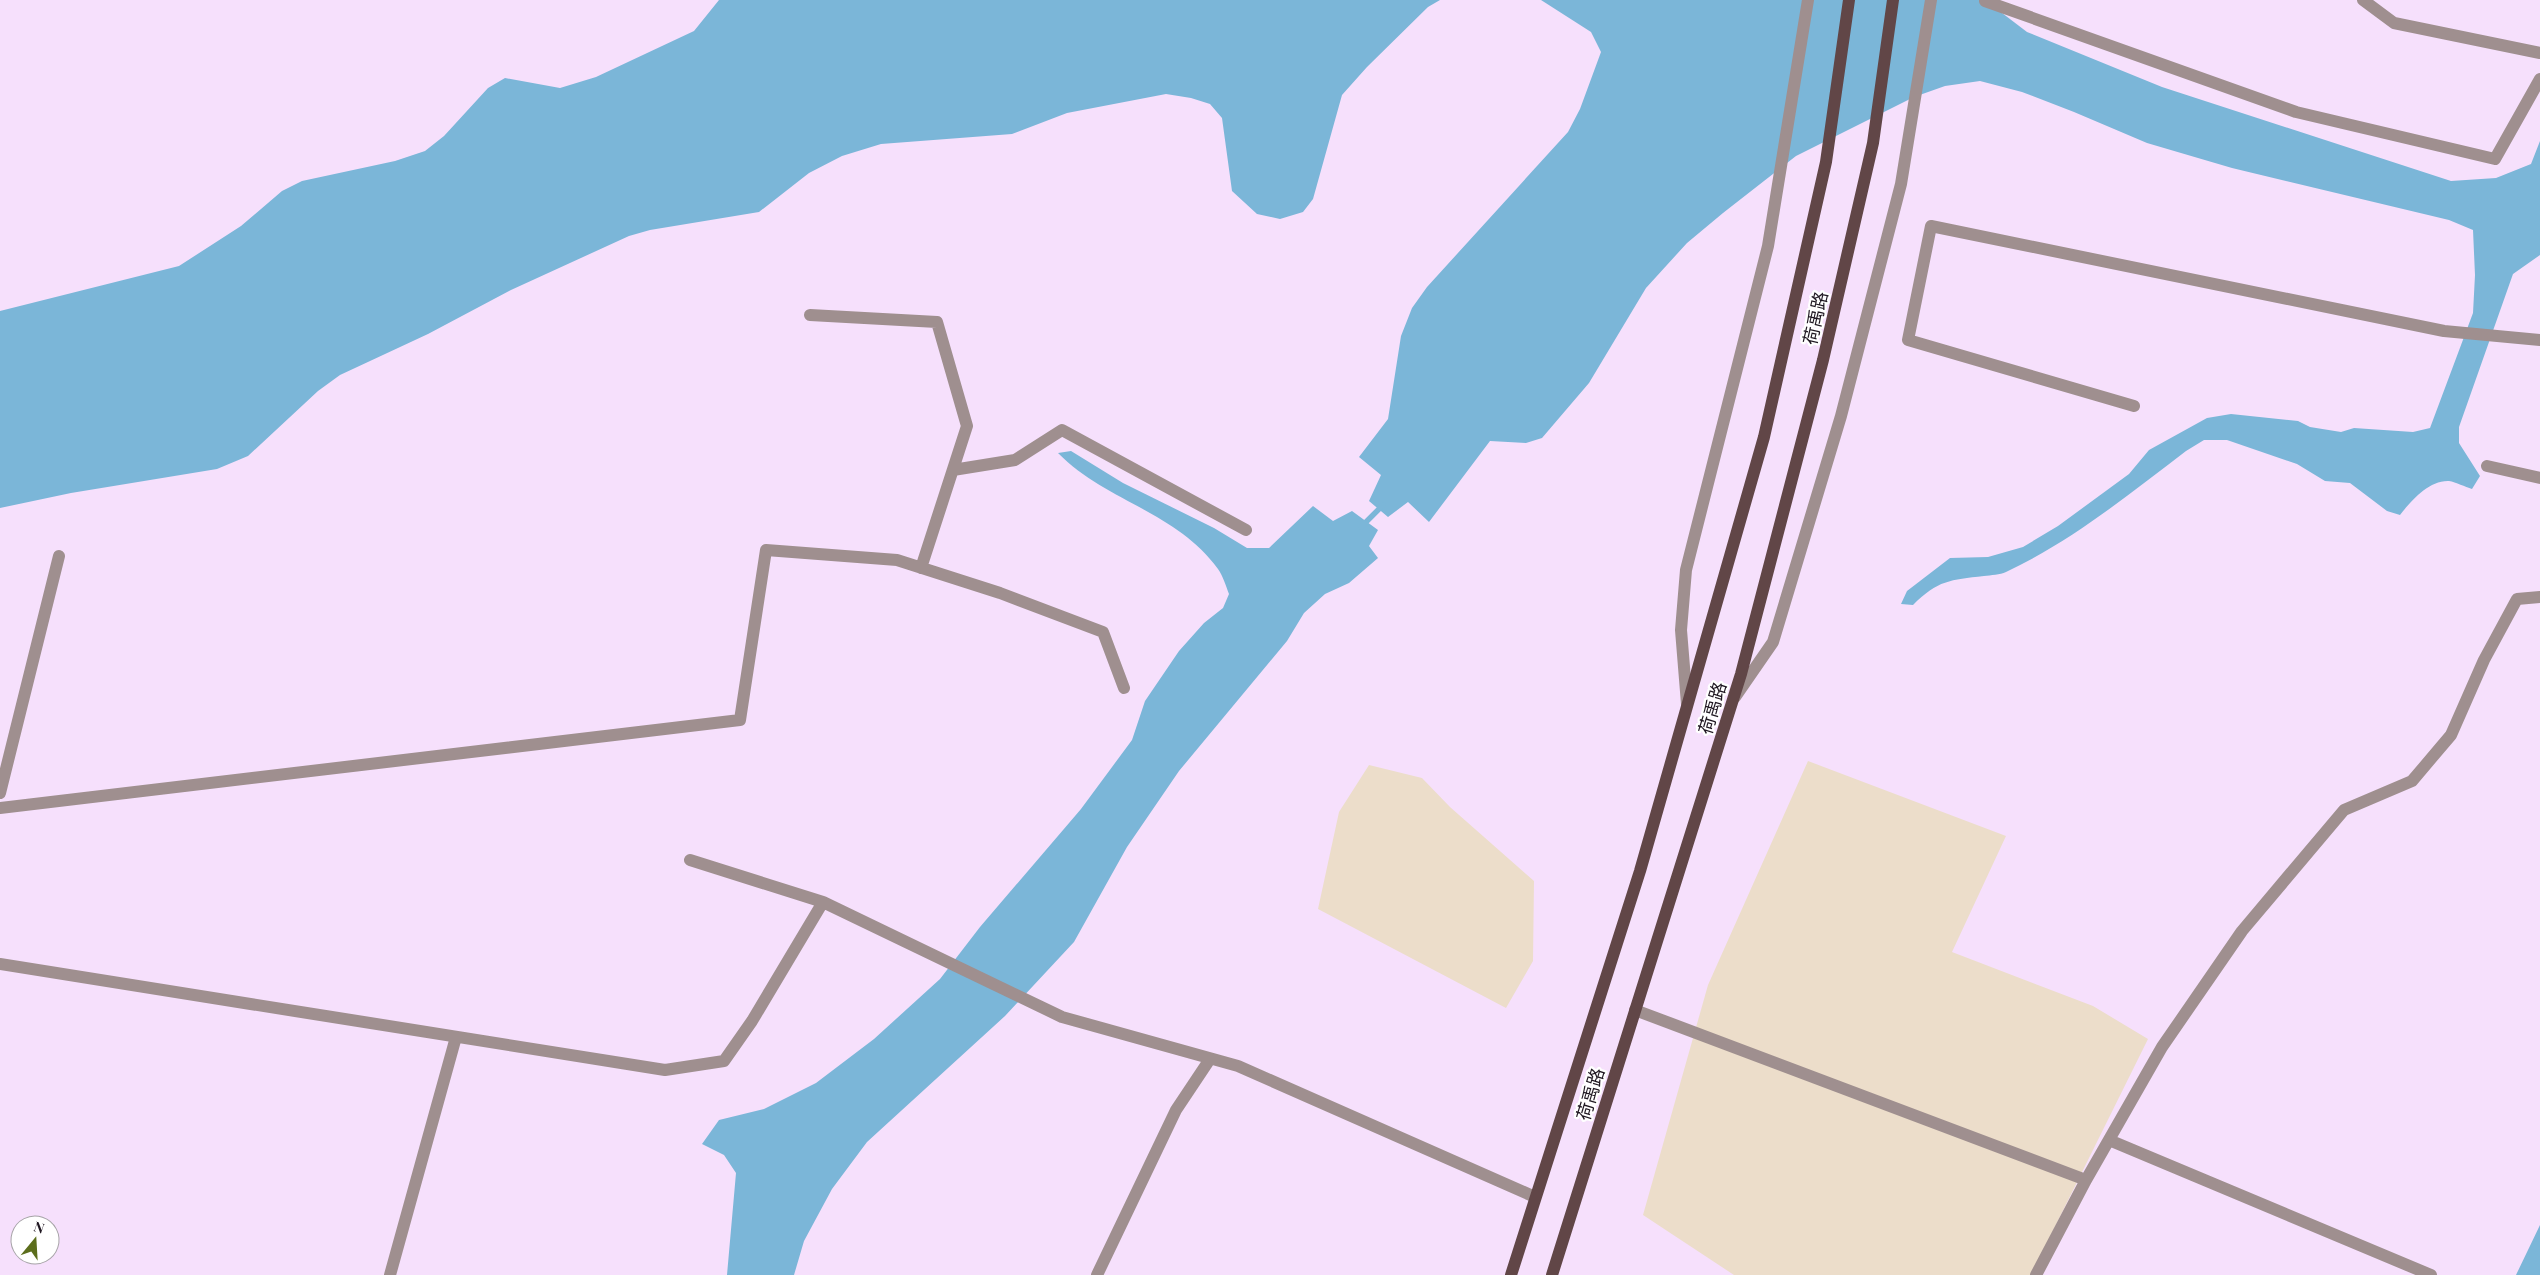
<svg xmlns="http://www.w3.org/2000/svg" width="2540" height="1275" viewBox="0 0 2540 1275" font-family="'Playfair Display','Noto Sans SC',serif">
<rect width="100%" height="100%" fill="#f6e0fc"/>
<!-- industrial -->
<path fill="#ecddca" d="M1808,761l198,75 -54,116 141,54 55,33 -117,236h-297l-91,-60 65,-230z
M1369,765l53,13 28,29 84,74 -1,80 -27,47 -188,-99 21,-97z"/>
<!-- water -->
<path fill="#7bb6d8" d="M719,0h721l-12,7 -61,60 -25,28 -29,104 -10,13 -23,7 -23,-5 -25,-23 -10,-73 -12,-14 -19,-6 -25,-4 -99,19 -55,21 -131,10 -39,12 -33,17 -50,39 -109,18 -21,6 -118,54 -83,44 -88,41 -22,16 -70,65 -31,13 -146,24 -71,15v-197l179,-45 62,-40 41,-35 20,-10 93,-20 30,-10 19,-15 44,-48 17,-10 55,10 36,-11 98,-46z
M1541,0h444l42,32 135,55 289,94 45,-3 35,-14 9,-23v114l-27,19 -54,153v16l21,33 -8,13c-7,-2 -16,-7 -23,-8 -20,-1 -38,20 -49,34l-13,-4 -37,-28 -25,-2 -28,-17 -70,-24h-23l-18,11c-58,44 -114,90 -180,121 -6,3 -15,3 -22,4 -34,4 -46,4 -71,29l-12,-1 6,-13 43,-33 38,-1 35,-10 35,-21 71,-52 20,-24 58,-32 24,-4 38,4 29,3 12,6 31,5 13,-4 59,4 17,-4 43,-115 2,-38 -2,-45 -24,-10 -217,-52 -85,-25 -73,-31 -52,-20 -42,-11 -35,5 -31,11 -118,59 -73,57 -36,30 -41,45 -57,95 -47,55 -16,5 -36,-2 -61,81 -21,-20 -20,15 -19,-16 12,-26 -22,-18 29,-38 13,-83 11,-28 15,-21 141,-155 12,-23 21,-57 -10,-20z
M1071,451l52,32 91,45 33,20h22l44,-42 20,15 19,-10 26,19 -9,16 9,12 -29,25 -24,11 -21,19 -17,28 -108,130 -52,76 -53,95 -69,74 -138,126 -35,47 -28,52 -10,34h-67l9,-102 -12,-18 -22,-11 17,-24 45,-11 52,-26 58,-44 66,-60 40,-52 101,-118 51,-69 13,-39 34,-50 25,-28 19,-15 6,-14c-3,-8 -6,-18 -11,-25 -41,-57 -113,-68 -160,-116z
M2540,1225v50h-24z"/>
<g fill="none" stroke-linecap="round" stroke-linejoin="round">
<!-- stream -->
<path stroke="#7bb6d8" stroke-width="5.5" d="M1361,527l22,-22"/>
<!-- minor -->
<path stroke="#9f8f8f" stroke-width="12" d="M2363,0l31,23 146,30
M1985,1l311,111 199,47 45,-80
M810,315l127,7 30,104 -46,142
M2134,406l-226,-66 23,-114 513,105 96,9
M2487,466l53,12
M953,470l62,-10 47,-30 184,100
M1735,697l38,-55 68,-226 60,-232 30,-184
M1687,704l-6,-74 5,-60 82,-324 40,-246
M0,793l59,-237
M0,808l740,-88 26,-170 131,10 103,33 103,39 21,56
M690,860l133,42 239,115 176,49 297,131
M0,964l665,106 59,-9 28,-40 71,-119
M1635,1010l451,170 -50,95
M2109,1140l322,135
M2086,1180l76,-133 80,-116 102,-121 68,-29 39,-46 33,-75 33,-61 23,-2
M390,1275l66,-238
M1097,1275l79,-165 34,-51"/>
<!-- primary -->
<path stroke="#614647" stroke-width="12" d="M1511,1275l129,-404 124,-434 62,-275 23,-162
M1552,1275l189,-601 82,-314 50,-217 20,-143"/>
</g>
<g text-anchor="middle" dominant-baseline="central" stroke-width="4.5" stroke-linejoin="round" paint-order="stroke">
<!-- street labels -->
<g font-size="18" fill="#201822" stroke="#fff">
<text transform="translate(1815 318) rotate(-77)">荷禹路</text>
<text transform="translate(1712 708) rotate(-73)">荷禹路</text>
<text transform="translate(1590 1094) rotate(-73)">荷禹路</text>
</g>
</g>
<!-- north arrow -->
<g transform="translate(35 1240) rotate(18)"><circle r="24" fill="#ffffff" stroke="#a6a3a7"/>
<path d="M0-4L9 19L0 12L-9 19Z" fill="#5c6e1c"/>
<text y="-8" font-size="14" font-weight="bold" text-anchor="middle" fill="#201822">N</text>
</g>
</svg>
